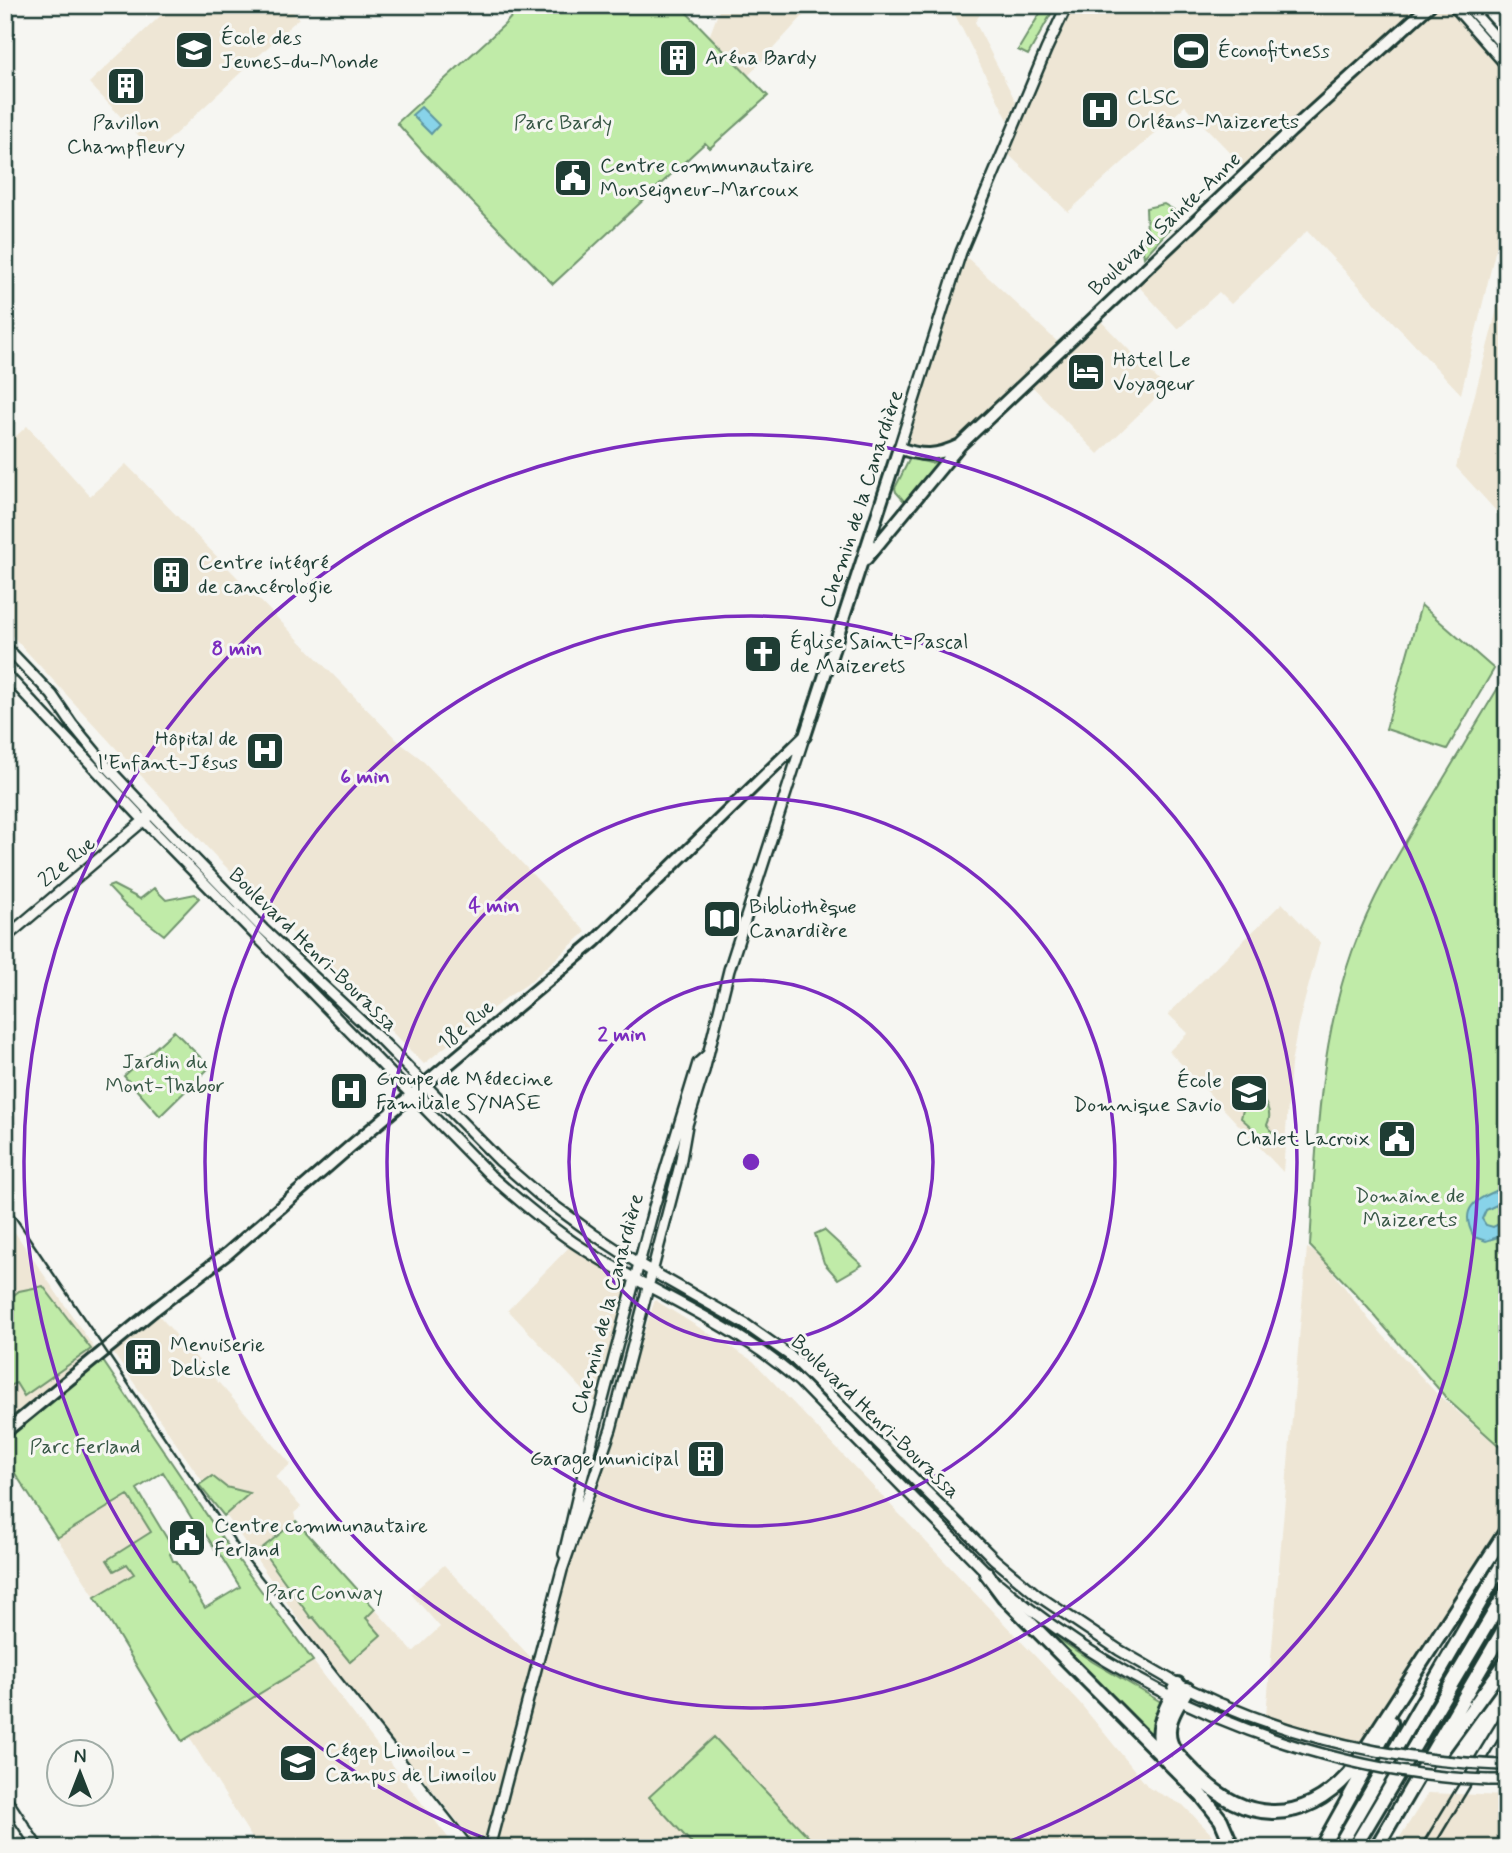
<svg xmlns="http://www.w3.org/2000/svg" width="1512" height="1853" viewBox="0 0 1512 1853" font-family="Mynerve,sans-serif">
<rect width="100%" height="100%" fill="#f6f6f2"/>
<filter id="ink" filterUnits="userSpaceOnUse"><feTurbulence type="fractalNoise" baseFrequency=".0143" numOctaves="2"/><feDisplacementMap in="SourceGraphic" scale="14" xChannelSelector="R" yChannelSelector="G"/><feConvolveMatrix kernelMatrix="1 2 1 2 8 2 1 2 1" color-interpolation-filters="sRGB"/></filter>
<g filter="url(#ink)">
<!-- built -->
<path fill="#eee6d5" d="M172,5h114l13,13 -144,135 -66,-70z
M721,5h92l-65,71 -39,-39z
M950,5h36l-11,17 41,80 -8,18z
M1067,5h400l40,45v152l-46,192 -154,-163 -76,73 -12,-12 -41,37 -45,-49 116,-108 -64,-66 -117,106 -65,-63z
M961,252l102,95 33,-31 70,72 -68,66 -71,-73 -81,71 -47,-4z
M1507,271v252l-51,-56z
M27,426l63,70 36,-32 274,279 20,15 87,89 79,85 -60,53 -20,13 -82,66 -207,-206 -212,-230v-182z
M1282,903l38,40 -22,82 -7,39 -8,108 -114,-121 19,-18 -20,-19z
M5,1218l94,137 -94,77z
M574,1242l61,37 -35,129 -92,-98z
M1307,1248l13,7 50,66 67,73 70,60v59l-143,226 -13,5 -74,-20 -11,-9z
M655,1300l98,61 326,341 70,86 34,17 33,34 -2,9h-735l-155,-192 -215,-309 45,-37 137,154 -16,13 26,30 -7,6 2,8 -35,28 50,69 2,-2 21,28 41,-35 38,43 27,-25 -29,-33 33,-29 92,98 75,-234z
M128,1494l24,38 -44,28 6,11 14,-8 6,11 -39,23 -38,-59z
M313,1661l143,187h-198l-69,-111z
M1428,1793l79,3v52h-114z"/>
<!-- green -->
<path fill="#c0eba8" stroke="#70946e" stroke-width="2" fill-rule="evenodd" d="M522,5h172l-10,5 84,86 -58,52 -5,-5 -152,141 -129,-131 -27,-30 107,-98z
M1045,5h11l-28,50 -10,-5z
M1164,204l18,11 -38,42 -2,-12 5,-11 -1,-26z
M910,458l20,5 12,-2 -32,41h-5l-9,-10 -1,-4z
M1421,605l73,64 -47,80 -61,-20z
M1507,673v780l-58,-52 -95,-109 -44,-46c6,-98 9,-201 42,-294 19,-54 49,-103 78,-151 26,-43 51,-85 77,-128z
M113,885l27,14 14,-11 12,12 29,-6 4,4 -35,37 -40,-31 -16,-17z
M174,1031l36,36 -50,49 -36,-40z
M1255,1089l6,3v6c7,7 11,18 6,27l7,9 -7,7 -26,-23 2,-8 -9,-10 3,-7 5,-2 8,2z
M824,1230l38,35 -24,14 -14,-16 -9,-29z
M43,1286l48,63 -67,47 -8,-13 -7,3 -4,-7v-77l14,-11z
M99,1355l124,184 90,122 -131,80 -87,-144 39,-23 -7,-10 -13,7 -7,-11 44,-28 -23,-37 -71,43 -52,-80v-26zM163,1472l36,58h4l15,24 1,-1 21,34 -35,21 -15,-24h-3v-5l-11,-18h-3l-3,-7 4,-4 -37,-61z
M212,1476l14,11 24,6 -26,23 -25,-31z
M296,1521l79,88 -9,9 15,17 -31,27 -37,-45 -2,1 -50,-69z
M1051,1634l42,28 68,40 -5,41 -107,-106z
M714,1737l103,109 -1,2h-12l-3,-3 -2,3h-103l-47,-51z"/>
<!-- water -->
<path fill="#88d3e9" stroke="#5e97a1" stroke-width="2" d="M421,107l18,18 -8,9 -19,-19z
M1507,1186v14l-21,10 -4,9 4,6 7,2 14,-7v14l-21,7 -12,-4c-18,-33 7,-39 33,-51z"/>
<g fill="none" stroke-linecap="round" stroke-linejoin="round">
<defs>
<path id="secondary" d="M1453,5l54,61
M1467,5l40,45
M899,448l62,-196 85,-202 21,-45
M5,646l47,49 20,29 38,46 48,51 105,108 115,108 122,124 38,33 55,40 46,30 106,60 47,33 202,202 43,36 82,55 59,34 43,20
M5,673l146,155 339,347c27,24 54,47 83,67 56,38 120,64 176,101 19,12 35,25 51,39l189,193
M5,938l143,-121
M564,1554l16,-68 74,-279 44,-144 9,-8
M999,1584c66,56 138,99 217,133
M1488,1780h19
M5,1797l33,51
M489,1848l73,-278 49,-141 69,-264 7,-40 17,-54 25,-101 75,-233"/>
<path id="primary" d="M866,559l94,-114 331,-314 139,-126
M5,1432l149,-122 74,-57 123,-107 244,-205 210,-205 94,-288c24,9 38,8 61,-3"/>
<path id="highway" d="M986,1573l18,24 198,199 19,24 12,28
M1187,1689c-7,13 -19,29 -18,44 0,17 15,28 26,40 49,50 106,54 155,0l157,-243
M1440,1753l67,-92
M1164,1755c-12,-27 2,-47 14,-71
M1321,1848l70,-126
M1338,1848l169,-292
M1354,1848l153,-257
M1376,1848l131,-224"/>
</defs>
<!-- secondary casing -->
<use href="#secondary" stroke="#1f3d34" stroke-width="14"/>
<!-- primary casing -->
<use href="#primary" stroke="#1f3d34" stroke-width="16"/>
<!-- highway casing -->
<use href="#highway" stroke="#1f3d34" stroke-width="18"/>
<!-- secondary -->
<use href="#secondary" stroke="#f6f6f2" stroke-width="9"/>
<!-- primary -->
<use href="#primary" stroke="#f6f6f2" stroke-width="10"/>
<!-- highway -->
<use href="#highway" stroke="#f6f6f2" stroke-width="12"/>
<!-- rail -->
<path stroke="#1f3d34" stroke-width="2.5" d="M5,1202l242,357 229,289
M1420,1848l87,-143
M1433,1848l74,-123"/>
<defs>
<path id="secondary-bridge" d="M1221,1704c88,38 184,57 279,61
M1216,1717c85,36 180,60 272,63"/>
</defs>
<!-- secondary-bridge casing -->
<use href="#secondary-bridge" stroke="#1f3d34" stroke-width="14" stroke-linecap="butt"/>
<!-- secondary-bridge -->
<use href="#secondary-bridge" stroke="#f6f6f2" stroke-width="9"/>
</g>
</g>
<!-- distance rings -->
<g fill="none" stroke="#7b2cbf" stroke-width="3.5">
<circle cx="751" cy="1162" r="182"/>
<circle cx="751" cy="1162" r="364"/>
<circle cx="751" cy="1162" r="546"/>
<path d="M508 1847A727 727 0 1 1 994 1847"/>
</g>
<!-- icons -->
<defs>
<symbol id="school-square" viewBox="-11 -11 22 22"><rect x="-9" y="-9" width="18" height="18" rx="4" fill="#1f3d34" stroke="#f6f6f2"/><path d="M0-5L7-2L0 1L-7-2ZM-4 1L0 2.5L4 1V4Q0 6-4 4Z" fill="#fff"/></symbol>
<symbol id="stadium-square" viewBox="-11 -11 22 22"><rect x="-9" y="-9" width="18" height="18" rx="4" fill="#1f3d34" stroke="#f6f6f2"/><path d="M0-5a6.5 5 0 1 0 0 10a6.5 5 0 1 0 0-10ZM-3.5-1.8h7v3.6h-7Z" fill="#fff"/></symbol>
<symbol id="building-square" viewBox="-11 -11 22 22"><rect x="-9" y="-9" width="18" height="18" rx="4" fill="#1f3d34" stroke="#f6f6f2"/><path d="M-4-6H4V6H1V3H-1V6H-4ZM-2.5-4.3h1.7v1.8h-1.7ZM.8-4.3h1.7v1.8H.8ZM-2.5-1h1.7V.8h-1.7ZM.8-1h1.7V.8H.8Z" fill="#fff"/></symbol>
<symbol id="hospital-square" viewBox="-11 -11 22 22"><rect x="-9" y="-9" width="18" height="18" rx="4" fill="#1f3d34" stroke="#f6f6f2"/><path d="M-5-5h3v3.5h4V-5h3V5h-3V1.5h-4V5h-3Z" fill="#fff"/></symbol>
<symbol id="civic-square" viewBox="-11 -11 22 22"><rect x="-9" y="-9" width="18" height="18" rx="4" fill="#1f3d34" stroke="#f6f6f2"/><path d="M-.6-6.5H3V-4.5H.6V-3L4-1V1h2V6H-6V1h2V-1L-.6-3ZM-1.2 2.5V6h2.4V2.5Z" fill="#fff"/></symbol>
<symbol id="hotel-square" viewBox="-11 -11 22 22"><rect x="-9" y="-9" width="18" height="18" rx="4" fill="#1f3d34" stroke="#f6f6f2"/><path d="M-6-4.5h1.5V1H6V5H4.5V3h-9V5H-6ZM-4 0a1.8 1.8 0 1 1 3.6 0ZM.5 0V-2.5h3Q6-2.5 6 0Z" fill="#fff"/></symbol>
<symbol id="church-square" viewBox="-11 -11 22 22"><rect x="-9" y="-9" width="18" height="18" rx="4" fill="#1f3d34" stroke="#f6f6f2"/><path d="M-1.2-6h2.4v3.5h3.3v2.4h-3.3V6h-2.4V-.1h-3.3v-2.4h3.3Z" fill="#fff"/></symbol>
<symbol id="library-square" viewBox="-11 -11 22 22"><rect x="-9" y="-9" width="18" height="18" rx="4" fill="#1f3d34" stroke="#f6f6f2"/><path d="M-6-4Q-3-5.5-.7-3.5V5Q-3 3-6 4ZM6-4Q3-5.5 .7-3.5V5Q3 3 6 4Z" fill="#fff"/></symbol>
<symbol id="university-square" viewBox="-11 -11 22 22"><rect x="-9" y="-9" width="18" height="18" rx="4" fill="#1f3d34" stroke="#f6f6f2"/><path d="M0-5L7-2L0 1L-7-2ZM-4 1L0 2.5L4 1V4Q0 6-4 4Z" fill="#fff"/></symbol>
</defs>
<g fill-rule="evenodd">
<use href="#school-square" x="172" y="28" width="44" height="44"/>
<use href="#stadium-square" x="1169" y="29" width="44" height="44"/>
<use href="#building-square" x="656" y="36" width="44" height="44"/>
<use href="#building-square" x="104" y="64" width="44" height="44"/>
<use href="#hospital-square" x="1078" y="88" width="44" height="44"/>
<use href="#civic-square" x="551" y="156" width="44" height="44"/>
<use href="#hotel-square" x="1064" y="350" width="44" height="44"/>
<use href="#building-square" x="149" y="553" width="44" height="44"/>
<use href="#church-square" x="741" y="632" width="44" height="44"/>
<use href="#hospital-square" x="243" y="729" width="44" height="44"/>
<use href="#library-square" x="700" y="897" width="44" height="44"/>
<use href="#hospital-square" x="327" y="1069" width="44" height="44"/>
<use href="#school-square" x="1227" y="1071" width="44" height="44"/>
<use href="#civic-square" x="1375" y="1117" width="44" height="44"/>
<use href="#building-square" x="121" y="1335" width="44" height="44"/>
<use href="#building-square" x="684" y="1437" width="44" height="44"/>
<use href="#civic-square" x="165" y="1516" width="44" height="44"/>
<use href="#university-square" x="276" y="1741" width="44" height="44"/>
</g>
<g text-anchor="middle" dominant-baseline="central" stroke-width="6" stroke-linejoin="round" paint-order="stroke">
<!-- poi labels -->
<g font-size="21" fill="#1f3d34" stroke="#f6f6f2" text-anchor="start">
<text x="221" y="38">École des<tspan x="221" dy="24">Jeunes-du-Monde</tspan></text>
<text x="1218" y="51">Éconofitness</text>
<text x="705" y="58">Aréna Bardy</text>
<text x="1127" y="98">CLSC<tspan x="1127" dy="24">Orléans-Maizerets</tspan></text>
<text x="126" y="123" text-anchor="middle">Pavillon<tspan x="126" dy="24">Champfleury</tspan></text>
<text x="600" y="166">Centre communautaire<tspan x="600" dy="24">Monseigneur-Marcoux</tspan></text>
<text x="1113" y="360">Hôtel Le<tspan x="1113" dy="24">Voyageur</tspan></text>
<text x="198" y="563">Centre intégré<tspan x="198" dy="24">de cancérologie</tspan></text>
<text x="790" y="642">Église Saint-Pascal<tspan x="790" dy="24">de Maizerets</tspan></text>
<text x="238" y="739" text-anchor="end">Hôpital de<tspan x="238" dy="24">l'Enfant-Jésus</tspan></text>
<text x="749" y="907">Bibliothèque<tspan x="749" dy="24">Canardière</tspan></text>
<text x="376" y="1079">Groupe de Médecine<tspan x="376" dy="24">Familiale SYNASE</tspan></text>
<text x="1222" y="1081" text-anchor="end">École<tspan x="1222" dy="24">Domnique Savio</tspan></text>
<text x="1370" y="1139" text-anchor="end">Chalet Lacroix</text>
<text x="170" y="1345">Menuiserie<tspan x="170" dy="24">Delisle</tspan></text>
<text x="679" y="1459" text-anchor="end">Garage municipal</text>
<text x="214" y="1526">Centre communautaire<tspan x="214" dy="24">Ferland</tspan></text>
<text x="325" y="1751">Cégep Limoilou -<tspan x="325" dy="24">Campus de Limoilou</tspan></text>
</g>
<!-- park labels -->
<g font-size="21" fill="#375745" stroke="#f6f6f2">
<text x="563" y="123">Parc Bardy</text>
<text x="165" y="1062">Jardin du<tspan x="165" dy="24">Mont-Thabor</tspan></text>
<text x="1410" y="1196">Domaine de<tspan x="1410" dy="24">Maizerets</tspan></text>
<text x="85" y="1447">Parc Ferland</text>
<text x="324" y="1593">Parc Conway</text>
</g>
<!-- street labels -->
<g font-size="21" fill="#1f3d34" stroke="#f6f6f2">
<text transform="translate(1165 224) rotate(-43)">Boulevard Sainte-Anne</text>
<text transform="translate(862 499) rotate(-72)">Chemin de la Canardière</text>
<text transform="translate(67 862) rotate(-40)">22e Rue</text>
<text transform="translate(313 950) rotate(44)">Boulevard Henri-Bourassa</text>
<text transform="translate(466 1025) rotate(-40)">18e Rue</text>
<text transform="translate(608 1304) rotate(-75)">Chemin de la Canardière</text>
<text transform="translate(875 1417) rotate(44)">Boulevard Henri-Bourassa</text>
</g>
</g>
<circle cx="751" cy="1162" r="10" fill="#7b2cbf" stroke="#f6f6f2" stroke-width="3.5"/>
<g font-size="21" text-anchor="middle" font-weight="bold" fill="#7b2cbf" stroke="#f6f6f2" stroke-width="6" stroke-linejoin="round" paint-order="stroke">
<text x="237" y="655">8 min</text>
<text x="365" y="783">6 min</text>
<text x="494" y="912">4 min</text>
<text x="622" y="1041">2 min</text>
</g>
<!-- margin -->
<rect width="1512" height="1853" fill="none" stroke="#f6f6f2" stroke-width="28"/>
<rect x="14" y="14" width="1484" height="1825" fill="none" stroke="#1f3d34" stroke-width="2.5" filter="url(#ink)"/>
<!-- north arrow -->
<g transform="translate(80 1773)"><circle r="33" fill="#f6f6f2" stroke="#a0aca6" stroke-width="2"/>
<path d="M0-5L12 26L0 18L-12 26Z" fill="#1f3d34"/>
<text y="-10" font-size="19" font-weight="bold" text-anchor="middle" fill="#1f3d34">N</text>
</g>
</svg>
